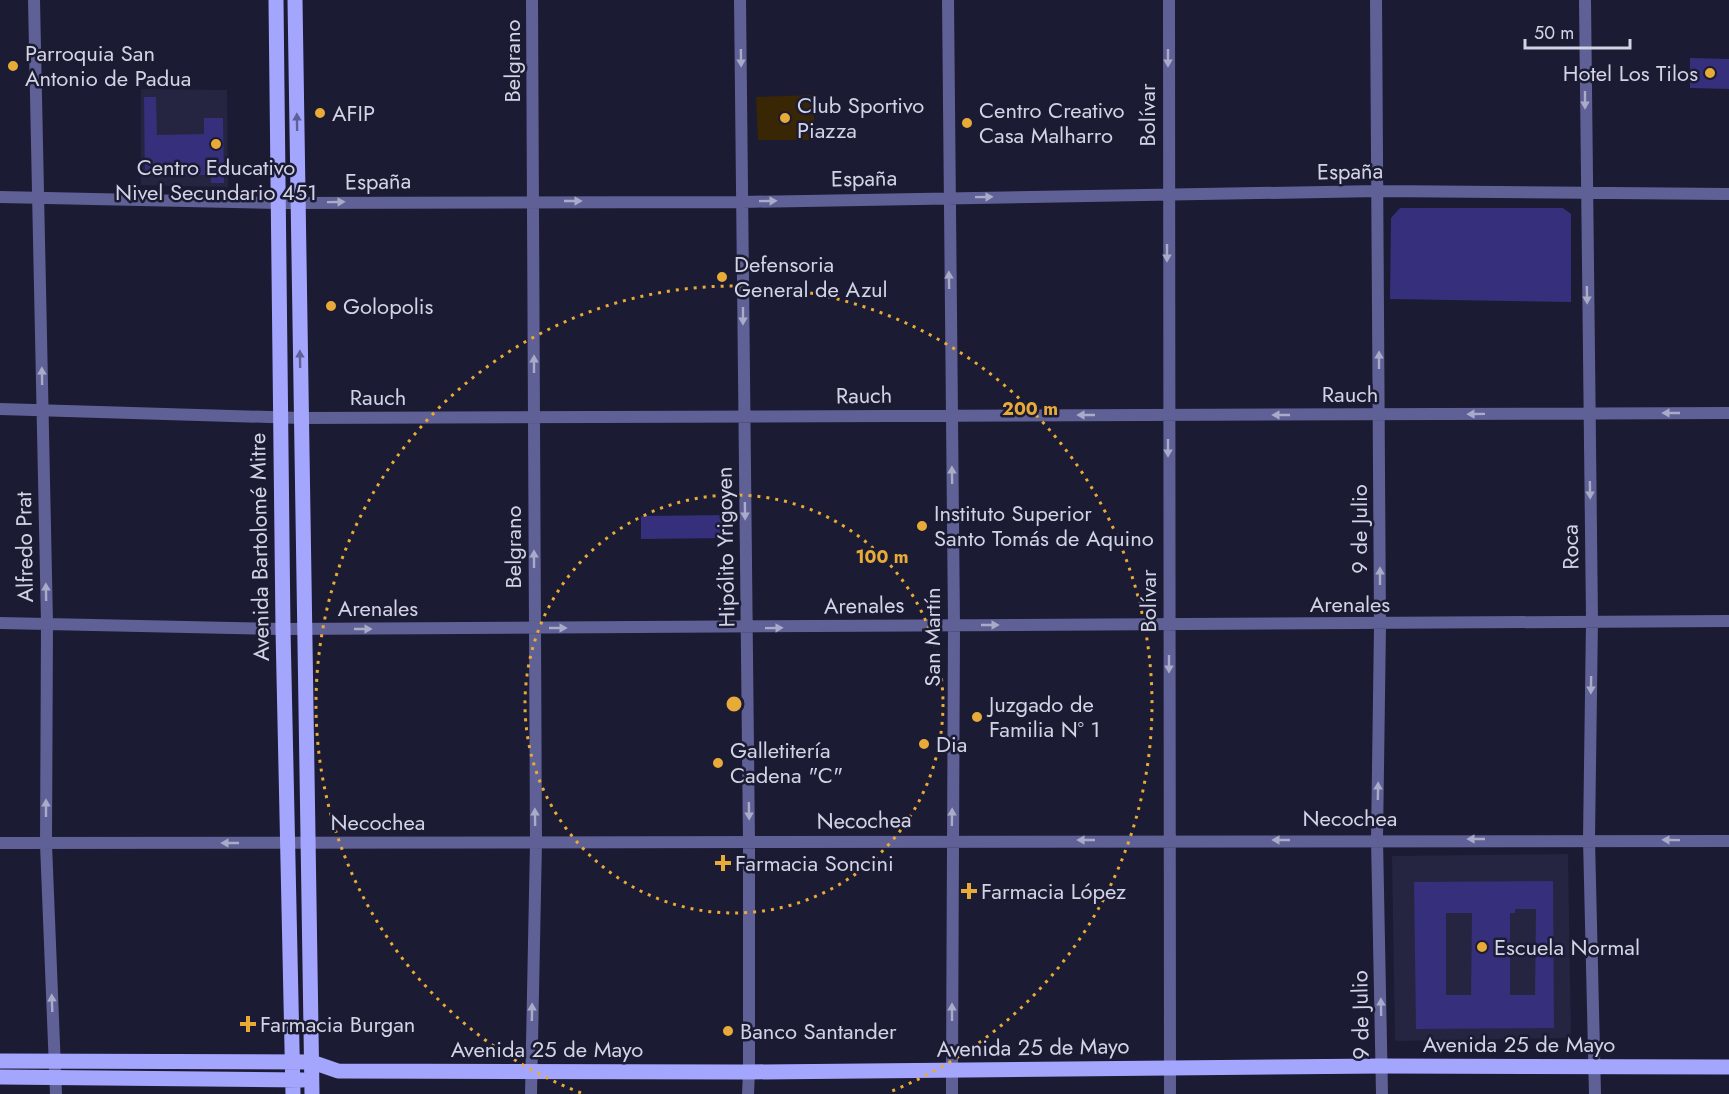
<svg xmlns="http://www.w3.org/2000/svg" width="1729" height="1094" viewBox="0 0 1729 1094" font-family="Jost,sans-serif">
<rect width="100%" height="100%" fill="#1b1b33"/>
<!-- built -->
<path fill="#252542" d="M141,89l86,1 1,97 -87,-2z
M1568,854l3,184 -176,3 -3,-185z"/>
<!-- green -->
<path fill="#382605" d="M814,95v45h-56l-2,-43z"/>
<!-- building -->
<path fill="#362f7b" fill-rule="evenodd" d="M1690,58l39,1v30l-39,-1z
M144,97h12l1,38 47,-1v-16h19l1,65h-13v-8l-66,1z
M1400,208h163l8,6v88l-181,-3 1,-81z
M729,515l1,23 -89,1v-23z
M1553,881l1,147 -138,1 -2,-147zM1515,909h21l-1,86h-25v-82h5zM1446,913h26l-1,82h-25z"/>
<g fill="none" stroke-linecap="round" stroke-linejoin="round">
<!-- minor -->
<path stroke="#5f6095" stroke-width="12" d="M34,0l13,623 -1,221 10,250
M740,0l9,843v229
M948,0l6,625 -2,445
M1169,0l1,1094
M1376,0l4,625 -3,214 5,255
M1585,0l7,620 -3,219 6,255
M0,197l278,6 464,-1 637,-11 350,3
M0,409l301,9 1428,-5
M0,623l283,6 1446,-8
M0,843l1729,-2
M531,1094l5,-252 -4,-842"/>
<!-- tertiary -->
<path stroke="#5f6095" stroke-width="12" d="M748,1094l1,-22
M952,1094v-24"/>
<!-- primary -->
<path stroke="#a4a6fe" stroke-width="15" d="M276,0l7,629 10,465
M295,0l17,1094
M0,1061l312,1 26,9 411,1 633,-6 347,1
M0,1077l303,3"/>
</g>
<!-- one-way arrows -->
<defs><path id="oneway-solid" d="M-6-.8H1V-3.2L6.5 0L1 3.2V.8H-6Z" transform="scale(1.5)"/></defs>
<g fill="#aaabc8">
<use href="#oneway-solid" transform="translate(741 58) rotate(89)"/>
<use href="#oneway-solid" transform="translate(1168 58) rotate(90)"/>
<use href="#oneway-solid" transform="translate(1585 100) rotate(90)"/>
<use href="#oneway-solid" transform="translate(984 197) rotate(-1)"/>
<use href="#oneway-solid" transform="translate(573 201)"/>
<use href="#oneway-solid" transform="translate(768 201) rotate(-1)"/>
<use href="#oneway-solid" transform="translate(336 202) rotate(-1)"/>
<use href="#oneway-solid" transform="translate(1167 253) rotate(90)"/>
<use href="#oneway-solid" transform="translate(949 280) rotate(-91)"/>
<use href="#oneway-solid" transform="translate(1587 295) rotate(89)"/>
<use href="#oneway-solid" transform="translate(743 316) rotate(90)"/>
<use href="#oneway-solid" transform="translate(1379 360) rotate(-90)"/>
<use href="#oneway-solid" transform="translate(534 364) rotate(-90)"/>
<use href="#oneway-solid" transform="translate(42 376) rotate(-91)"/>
<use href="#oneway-solid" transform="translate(1671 413) rotate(-180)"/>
<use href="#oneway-solid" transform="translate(1476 414) rotate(179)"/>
<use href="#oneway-solid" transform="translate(1086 415) rotate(-180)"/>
<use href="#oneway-solid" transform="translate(1281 415) rotate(180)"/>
<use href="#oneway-solid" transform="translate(1168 448) rotate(90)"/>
<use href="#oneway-solid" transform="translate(952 475) rotate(-91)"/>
<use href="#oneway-solid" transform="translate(1590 490) rotate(89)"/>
<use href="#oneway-solid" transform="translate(745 511) rotate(89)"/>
<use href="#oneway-solid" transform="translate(534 559) rotate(-90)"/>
<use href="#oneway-solid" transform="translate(1380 576) rotate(-90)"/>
<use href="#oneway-solid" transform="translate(46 592) rotate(-91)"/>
<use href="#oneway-solid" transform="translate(990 625)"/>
<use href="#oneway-solid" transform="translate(558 628)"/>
<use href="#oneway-solid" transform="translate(774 628) rotate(-1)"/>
<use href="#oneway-solid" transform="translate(363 629)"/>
<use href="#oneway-solid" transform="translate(1169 664) rotate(90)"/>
<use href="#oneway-solid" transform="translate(1591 685) rotate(91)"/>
<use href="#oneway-solid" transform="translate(1378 791) rotate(-89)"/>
<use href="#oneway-solid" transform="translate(46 808) rotate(-90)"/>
<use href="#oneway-solid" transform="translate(749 811) rotate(89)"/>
<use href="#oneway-solid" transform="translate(535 817) rotate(-91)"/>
<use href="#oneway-solid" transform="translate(952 817) rotate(-89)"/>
<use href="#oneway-solid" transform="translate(1476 839) rotate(180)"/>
<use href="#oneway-solid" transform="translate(1086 840) rotate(180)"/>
<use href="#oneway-solid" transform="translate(1281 840) rotate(180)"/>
<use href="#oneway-solid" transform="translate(1671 840) rotate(-179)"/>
<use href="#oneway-solid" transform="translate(230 843) rotate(180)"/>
<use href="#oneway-solid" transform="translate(52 1003) rotate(-92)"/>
<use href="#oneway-solid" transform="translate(1381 1007) rotate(-91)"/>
<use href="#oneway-solid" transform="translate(532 1012) rotate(-89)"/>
<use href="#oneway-solid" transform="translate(952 1012) rotate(-90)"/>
</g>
<g fill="#606098">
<use href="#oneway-solid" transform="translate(297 122) rotate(-91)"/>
<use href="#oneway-solid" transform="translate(300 359) rotate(-91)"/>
</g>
<!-- distance rings -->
<g fill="none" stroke="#e8ab37" stroke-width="3" stroke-dasharray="3 6">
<circle cx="734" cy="704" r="209"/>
<path d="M581 1093A418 418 0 1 1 887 1093"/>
</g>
<!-- markers -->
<g fill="#e8ab37" stroke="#1b1b33" stroke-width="2">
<circle cx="13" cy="66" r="6"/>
<circle cx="1710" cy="73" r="6"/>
<circle cx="320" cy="113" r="6"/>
<circle cx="785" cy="118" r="6"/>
<circle cx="967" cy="123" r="6"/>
<circle cx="216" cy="144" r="6"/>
<circle cx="722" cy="277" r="6"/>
<circle cx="331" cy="306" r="6"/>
<circle cx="922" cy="526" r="6"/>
<circle cx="977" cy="717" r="6"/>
<circle cx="924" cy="744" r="6"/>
<circle cx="718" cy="763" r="6"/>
<path d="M720 854h6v6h6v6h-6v6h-6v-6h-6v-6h6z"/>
<path d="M966 882h6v6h6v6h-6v6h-6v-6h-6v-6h6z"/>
<circle cx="1482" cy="947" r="6"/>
<path d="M245 1015h6v6h6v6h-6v6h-6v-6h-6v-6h6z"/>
<circle cx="728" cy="1031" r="6"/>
</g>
<g text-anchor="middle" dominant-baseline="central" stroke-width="5" stroke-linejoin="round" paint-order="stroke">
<!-- poi labels -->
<g font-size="22" fill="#d2d3e4" stroke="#1b1b33" text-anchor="start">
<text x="25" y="53">Parroquia San<tspan x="25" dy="25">Antonio de Padua</tspan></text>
<text x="1698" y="73" text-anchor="end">Hotel Los Tilos</text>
<text x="797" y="105">Club Sportivo<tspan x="797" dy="25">Piazza</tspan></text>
<text x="979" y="110">Centro Creativo<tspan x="979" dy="25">Casa Malharro</tspan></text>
<text x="332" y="113">AFIP</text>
<text x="216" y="167" text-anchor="middle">Centro Educativo<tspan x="216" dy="25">Nivel Secundario 451</tspan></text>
<text x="734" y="264">Defensoria<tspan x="734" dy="25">General de Azul</tspan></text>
<text x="343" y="306">Golopolis</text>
<text x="934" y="513">Instituto Superior<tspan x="934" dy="25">Santo Tomás de Aquino</tspan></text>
<text x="989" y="704">Juzgado de<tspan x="989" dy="25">Familia N° 1</tspan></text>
<text x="936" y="744">Dia</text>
<text x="730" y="750">Galletitería<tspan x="730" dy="25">Cadena "C"</tspan></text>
<text x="735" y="863">Farmacia Soncini</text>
<text x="981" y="891">Farmacia López</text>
<text x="1494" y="947">Escuela Normal</text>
<text x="260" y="1024">Farmacia Burgan</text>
<text x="740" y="1031">Banco Santander</text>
</g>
<!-- street labels -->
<g font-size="22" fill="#d2d3e4" stroke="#1b1b33">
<text transform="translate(512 61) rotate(-90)">Belgrano</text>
<text transform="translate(1147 115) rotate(-90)">Bolívar</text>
<text transform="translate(1350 171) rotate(-1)">España</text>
<text transform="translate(864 178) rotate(-1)">España</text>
<text transform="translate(378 181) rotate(-1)">España</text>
<text x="1350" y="394">Rauch</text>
<text transform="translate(864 395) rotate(-1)">Rauch</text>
<text x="378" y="397">Rauch</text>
<text transform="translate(1359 529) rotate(-90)">9 de Julio</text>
<text transform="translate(24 547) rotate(-91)">Alfredo Prat</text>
<text transform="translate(259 547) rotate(-91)">Avenida Bartolomé Mitre</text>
<text transform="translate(513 547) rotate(-90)">Belgrano</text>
<text transform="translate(725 547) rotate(-91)">Hipólito Yrigoyen</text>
<text transform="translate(1570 547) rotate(-91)">Roca</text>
<text transform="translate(1148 601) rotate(-90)">Bolívar</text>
<text x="1350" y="604">Arenales</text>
<text transform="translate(864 605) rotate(-1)">Arenales</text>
<text x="378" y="608">Arenales</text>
<text transform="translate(932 637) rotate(-90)">San Martín</text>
<text x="1350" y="818">Necochea</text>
<text transform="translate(864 820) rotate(-1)">Necochea</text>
<text x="378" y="822">Necochea</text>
<text transform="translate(1360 1015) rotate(-91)">9 de Julio</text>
<text x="1519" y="1044">Avenida 25 de Mayo</text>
<text transform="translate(1033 1047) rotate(-1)">Avenida 25 de Mayo</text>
<text x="547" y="1049">Avenida 25 de Mayo</text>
</g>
</g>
<circle cx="734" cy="704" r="9" fill="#e8ab37" stroke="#1b1b33" stroke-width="3"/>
<g font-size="18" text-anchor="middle" font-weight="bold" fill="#e8ab37" stroke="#1b1b33" stroke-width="5" stroke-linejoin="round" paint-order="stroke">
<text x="1030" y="415">200 m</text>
<text x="882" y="563">100 m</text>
</g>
<!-- scale -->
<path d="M1525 39v9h105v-9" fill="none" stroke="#d2d3e4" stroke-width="3"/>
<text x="1534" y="39" font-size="18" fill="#d2d3e4" stroke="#1b1b33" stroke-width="4.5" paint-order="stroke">50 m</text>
</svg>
